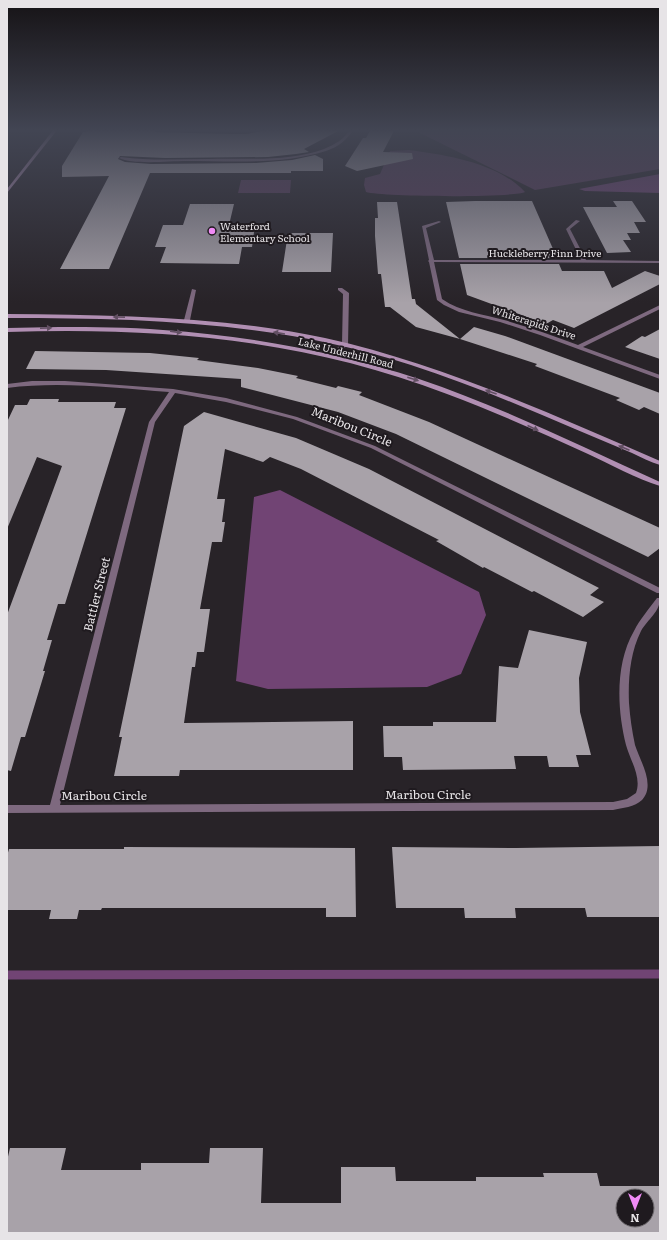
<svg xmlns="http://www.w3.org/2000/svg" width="667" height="1240" viewBox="0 0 667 1240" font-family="Literata,serif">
<rect width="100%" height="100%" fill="#282328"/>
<!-- green -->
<path fill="#5a3c5b" d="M420,129h240v40l-125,21 -121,-60z
M409,150c38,5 89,13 116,42 -12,6 -143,5 -159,0l-2,-7 1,-7 15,-4 10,-23z
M241,180h50l-1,13h-52z"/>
<!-- water -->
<path fill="#714474" d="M660,174v19l-75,-2 -6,-2z
M280,490l199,102 7,23 -25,59 -34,13 -159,2 -32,-8 18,-184z"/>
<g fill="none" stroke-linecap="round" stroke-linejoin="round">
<!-- stream -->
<path stroke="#714474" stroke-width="9" d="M7,975l653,-1"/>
</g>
<!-- building -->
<path fill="#a8a2a9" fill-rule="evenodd" d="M97,129h62l-4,3 76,2h16l23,-5h72l-38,20 5,3 -13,2 -28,3 -103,1 -45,-2 -2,3 7,3 26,2 105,-1 36,-3 23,-5 8,4v12h-32v2h-141l-41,96h-49l49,-93 -47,1v-11l21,-34z
M371,129h24l-12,23 29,1 1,6 -56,12 -12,-5 18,-28h3z
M475,201h57l25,57h-98l-13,-56z
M613,201h19l14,21h-12l6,11h-13l4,7h-8l8,12 -24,1 -24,-46h34z
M377,202h20l15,97h3l1,5 44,35 -44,-12 -26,-20h-5l-4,-33h-3l-3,-38v-18h3z
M190,204h44l-5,21h26l-3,22h-10l-3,17 -79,-1 6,-16h-11l8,-22h20z
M288,233h45l-2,39h-49z
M460,264h99l3,7h42l8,17 33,-17 15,5v8l-86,44 -21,-8 -7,4 -79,-29z
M474,327l31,9 155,57v21l-16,-7 -5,3 -23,-10 4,-2 -85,-32 2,-2 -77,-25z
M660,329v30l-35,-12 17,-11 3,1z
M35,351l115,2 49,5 -2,2 61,8 40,8 -2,2 40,10 2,-2 24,6 -3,3 70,27 231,106v20l-12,9 -252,-123 -58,-22 -97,-25v-8l-135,-9 -80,-1z
M30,399h29l-1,3h58l-2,6h12l-61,196h-7l-11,36h5l-9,31h2l-20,66h-4l-10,34 -4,-1v-155l55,-149 -25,-9 -30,72v-107l8,-17h12z
M204,412l92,26 73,31 230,119 -9,7 14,7 -21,15 -49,-26 -2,1 -48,-25 -1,1 -47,-27 3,-1 -138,-71 -31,-12 -7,5 -38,-13 -8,50h8l-3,23h3l-3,20h-10l-12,67h10l-6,43h-7l-2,15h-3l-8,56 169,-2v49h-173l-1,6h-65l8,-39h-3l65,-311z
M529,630l58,12 -8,36 1,34 11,43h-15l3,12h-30l-2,-11h-33l2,13 -113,1 -1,-13h-18l-1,-31h50v-4h63l3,-56 19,2z
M660,846v71h-73l-2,-9h-70l1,10h-51l-1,-10h-68l-4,-61 124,1z
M124,847l231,1 1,69h-30v-9h-224l-1,2h-22l-2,9h-28l2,-9h-44v-54l2,-7h115z
M10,1148h56l-5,22h80v-7h68l1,-15h53l-2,55h80v-36h54l1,14h80v-4h68l-1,-4h54l3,13h60v47h-653v-72zM623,1196h24v24h-24z"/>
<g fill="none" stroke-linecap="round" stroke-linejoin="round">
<!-- lane -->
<path fill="#7e697f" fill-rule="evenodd" d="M338,288h4l7,5 -1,52 -17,13 -2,-1v-2l13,-11 1,-50 -5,-4z
M192,289l4,1 -6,30 -3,2 -3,-2z"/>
<!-- street -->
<path fill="#7e697f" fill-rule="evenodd" d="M350,129h4c-7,11 -16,18 -28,22 -45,14 -94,10 -140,10 -17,0 -53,4 -67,-3l2,-1c29,4 59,2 88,2 38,-1 80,3 115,-10 12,-5 20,-10 26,-20z
M576,220l4,1 -10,8 16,31 74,1v2l-226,-1 8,37c19,13 41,15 62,21 25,7 50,16 74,25l82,-40v4l-77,38 77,28v4l-120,-44 -40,-13 -41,-10 -15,-7 -7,-5 -8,-38 -1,-1 1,-1 -7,-34 17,-5 2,1 -15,6 8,32h147l-15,-31z
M32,381h33l108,8 53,9 71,19 78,29 285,142v5h-3l-286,-145 -78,-29 -67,-17 -51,-9 -20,29 -95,383 553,-3 14,-3 9,-6c6,-16 -6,-33 -10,-48 -9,-36 -11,-81 8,-114 6,-12 15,-22 23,-33h3c0,14 -12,21 -19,33 -11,22 -13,48 -12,72 1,14 3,28 6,42 5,16 21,40 7,55 -7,7 -20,8 -29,10l-606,3v-8h43l99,-383 20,-30c-54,-4 -108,-11 -162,-4v-4z"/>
<!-- secondary -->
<path fill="#b18fb3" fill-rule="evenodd" d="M54,129h4l-51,64v-4z
M7,314c106,1 214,2 318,24 117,26 226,76 335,123v4c-10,-3 -19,-8 -28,-12 -19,-8 -38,-16 -57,-24 -54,-23 -108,-46 -164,-64 -131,-43 -268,-47 -404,-47z
M59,327c35,0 69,0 104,3 87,6 173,22 256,49 83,28 162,67 241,103v4c-23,-7 -50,-22 -72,-32 -46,-21 -93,-42 -141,-60 -143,-55 -288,-67 -440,-62v-4z"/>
</g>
<!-- one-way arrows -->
<defs><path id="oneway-solid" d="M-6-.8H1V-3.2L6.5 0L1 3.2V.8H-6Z"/></defs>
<g fill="#614f62">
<use href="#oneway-solid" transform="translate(119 317) rotate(-179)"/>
<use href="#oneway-solid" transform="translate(46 328) rotate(-3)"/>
<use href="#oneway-solid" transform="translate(176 332) rotate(7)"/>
<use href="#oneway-solid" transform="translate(279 333) rotate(-171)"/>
<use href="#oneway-solid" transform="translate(413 379) rotate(18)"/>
<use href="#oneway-solid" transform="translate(491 392) rotate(-160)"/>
<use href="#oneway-solid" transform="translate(533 428) rotate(24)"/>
<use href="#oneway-solid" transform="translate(624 448) rotate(-157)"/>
</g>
<!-- sky -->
<linearGradient id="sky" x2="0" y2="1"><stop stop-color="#161316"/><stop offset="0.43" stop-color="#424553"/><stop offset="1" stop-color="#424553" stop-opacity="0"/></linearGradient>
<rect width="667" height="303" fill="url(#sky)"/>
<!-- markers -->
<circle fill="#f08bf6" stroke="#1f1a1f" stroke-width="1.5" cx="212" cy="231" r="4"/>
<g text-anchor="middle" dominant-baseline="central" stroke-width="4" stroke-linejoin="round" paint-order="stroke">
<!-- far-poi labels -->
<g font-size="10" fill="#e7e4e7" stroke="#1f1a1f" text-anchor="start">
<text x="220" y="225">Waterford<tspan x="220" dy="12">Elementary School</tspan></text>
</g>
<!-- far-street labels -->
<g font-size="10" fill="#e7e4e7" stroke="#1f1a1f">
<text x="545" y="252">Huckleberry Finn Drive</text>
<text transform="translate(534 322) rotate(18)">Whiterapids Drive</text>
<text transform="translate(346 352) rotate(14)">Lake Underhill Road</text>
</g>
<!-- street labels -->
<g font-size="12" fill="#e7e4e7" stroke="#1f1a1f">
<text transform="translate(352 426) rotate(22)">Maribou Circle</text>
<text transform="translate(96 594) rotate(-76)">Battler Street</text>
<text x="428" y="794">Maribou Circle</text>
<text x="104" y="795">Maribou Circle</text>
</g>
</g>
<!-- border -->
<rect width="667" height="1240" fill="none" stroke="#e7e4e7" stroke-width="16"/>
<!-- north arrow -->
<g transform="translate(635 1208) rotate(180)"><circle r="19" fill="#1f1a1f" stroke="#6f6b6f"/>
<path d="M0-3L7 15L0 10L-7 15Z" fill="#f08bf6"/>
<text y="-6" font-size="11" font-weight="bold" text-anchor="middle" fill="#e7e4e7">N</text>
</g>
</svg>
